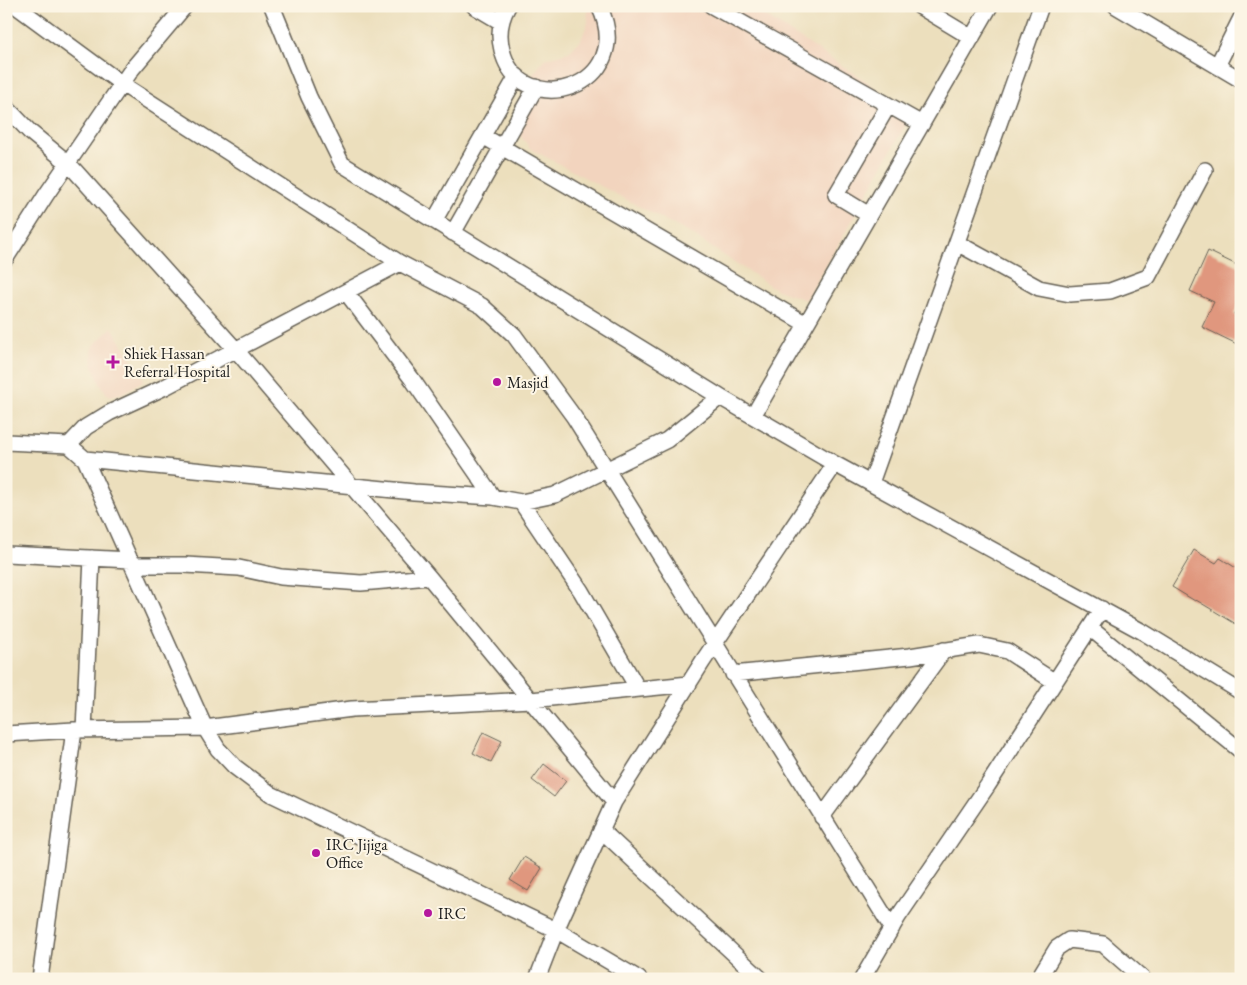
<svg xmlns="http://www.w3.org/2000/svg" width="1247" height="985" viewBox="0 0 1247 985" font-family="'EB Garamond',serif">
<rect width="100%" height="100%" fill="#fcf5e5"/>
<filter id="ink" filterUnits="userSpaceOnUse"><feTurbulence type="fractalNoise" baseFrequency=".02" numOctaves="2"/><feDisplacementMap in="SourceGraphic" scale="10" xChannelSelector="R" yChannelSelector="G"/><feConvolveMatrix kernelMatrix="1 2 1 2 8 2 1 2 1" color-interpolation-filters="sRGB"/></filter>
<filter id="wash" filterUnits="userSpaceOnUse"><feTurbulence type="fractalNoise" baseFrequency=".0096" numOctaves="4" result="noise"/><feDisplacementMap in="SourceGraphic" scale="20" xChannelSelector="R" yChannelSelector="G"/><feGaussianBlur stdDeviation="1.12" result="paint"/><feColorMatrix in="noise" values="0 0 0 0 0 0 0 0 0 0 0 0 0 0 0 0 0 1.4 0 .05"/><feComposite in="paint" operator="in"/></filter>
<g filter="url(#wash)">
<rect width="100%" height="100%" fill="#ecdfbd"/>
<!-- built -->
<path fill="#f2d4be" d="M587,6h163l116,75 45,34 -62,111 -43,74 -29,-10 -86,-56 -160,-85 -14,-17 8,-48 20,-25 24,-7 12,-12 7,-18z
M112,327l32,53 -21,13 -12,3 -4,-2 -7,-10 -7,-18 -1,-16 3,-6z"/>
<g id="blocks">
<!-- building -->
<path fill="#e0977e" d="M1208,251l33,16v32l-7,15 7,4v28l-39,-19 12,-25 -24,-11z
M1194,550l22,13 4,-5 21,13v56l-45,-27 -1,1 -23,-14z
M483,732l19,9 -11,21 -18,-9z
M544,764l22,17 -12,16 -22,-17z
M524,857l18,11 -14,23 -18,-11z"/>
</g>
</g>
<g filter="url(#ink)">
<use href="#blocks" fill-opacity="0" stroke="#656054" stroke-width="1"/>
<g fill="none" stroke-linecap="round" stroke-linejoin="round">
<defs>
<path id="minor" d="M16,6l106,78 278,179 82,43 32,29 60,82 318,511
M272,6l37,91 33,67 378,233 115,67 308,168 98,60
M474,6l27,16
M508,6c-8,14 -10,29 -6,44 18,74 137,37 97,-44
M712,6l210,118
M919,6l53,32
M1116,6l125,74
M1217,66l24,-48
M6,107l24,25 38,31 168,187 193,227 185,225
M483,136l323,188
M869,215l-33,-20 52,-89
M434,221l83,-145
M453,233l83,-146
M957,243l82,45 31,6 40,-3 38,-14 57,-107
M6,258l40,-63 86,-126 53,-63
M346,292l66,87 81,118
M753,416l237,-410
M6,442l63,3 16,14 120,269 13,21 17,18 36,27 285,136 83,49
M69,445l17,-18 23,-14 56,-26 235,-124
M85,459l329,33 79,5 28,5 34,-7 112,-55 53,-43
M871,483l170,-477
M521,502l60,89 57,98
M6,554l125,6
M133,565h52l54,3 42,9 80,6 68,-6
M1090,628l151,123
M733,674l177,-18 69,-11 28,6 48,31
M84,730l8,-172
M6,734l68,-4 131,-2 147,-19 179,-9 158,-16
M822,817l122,-167
M601,830l160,149
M40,979l34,-249
M537,979l19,-49 58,-128 89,-141 132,-197
M862,979l36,-62 90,-132 114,-176
M1038,979l19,-31 12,-8 34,4 40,35"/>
</defs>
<!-- minor casing -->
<use href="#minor" stroke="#656054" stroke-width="18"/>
<!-- minor -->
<use href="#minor" stroke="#fff" stroke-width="15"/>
</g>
</g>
<!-- markers -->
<g fill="#b5179e" stroke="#fcf5e5" stroke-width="2">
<path d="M110.5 354.5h5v5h5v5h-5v5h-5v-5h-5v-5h5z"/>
<circle cx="497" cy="382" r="5"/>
<circle cx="316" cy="853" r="5"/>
<circle cx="428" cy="913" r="5"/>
</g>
<g text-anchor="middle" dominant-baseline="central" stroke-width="4" stroke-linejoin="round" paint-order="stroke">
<!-- poi labels -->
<g font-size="16" fill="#1c1c1c" stroke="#fcf5e5" text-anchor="start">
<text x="124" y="353">Shiek Hassan<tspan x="124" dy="18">Referral Hospital</tspan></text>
<text x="507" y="382">Masjid</text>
<text x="326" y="844">IRC Jijiga<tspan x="326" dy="18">Office</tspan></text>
<text x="438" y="913">IRC</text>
</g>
</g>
<!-- margin -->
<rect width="1247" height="985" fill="none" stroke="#fcf5e5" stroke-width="25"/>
</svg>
